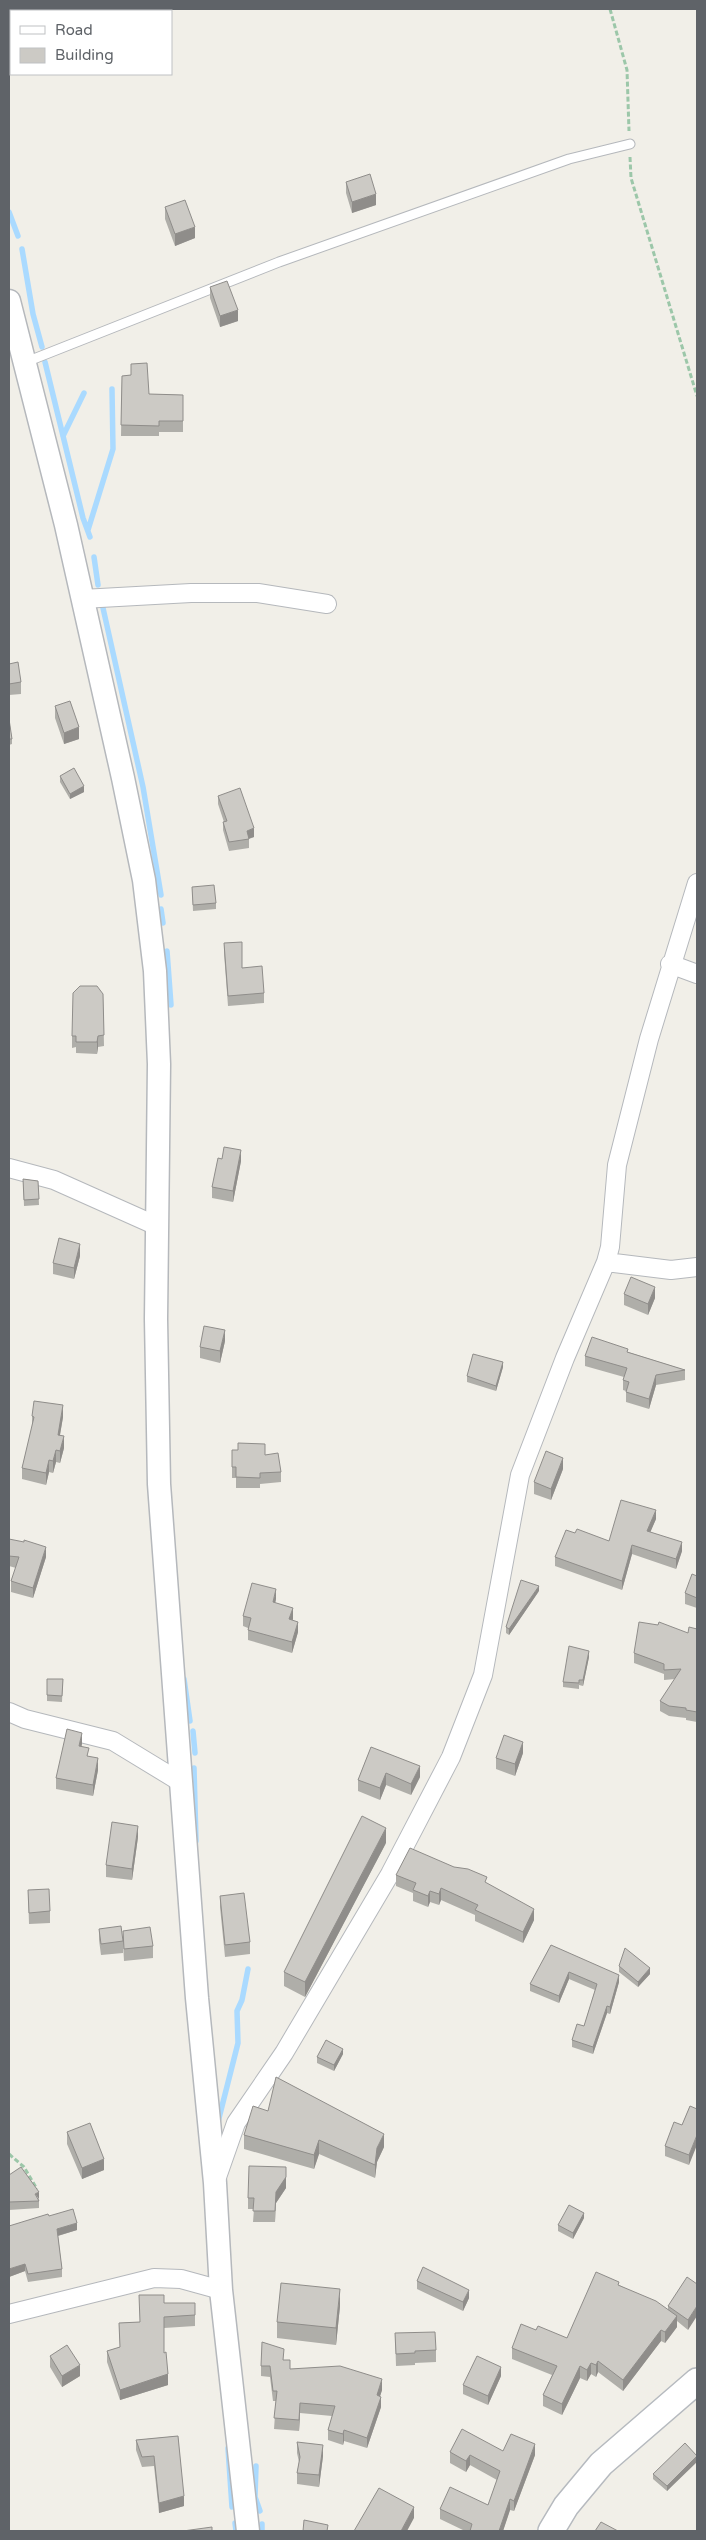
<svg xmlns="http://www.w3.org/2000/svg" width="706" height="2540" viewBox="0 0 706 2540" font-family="'Varela Round',sans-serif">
<rect width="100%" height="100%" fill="#f1efe8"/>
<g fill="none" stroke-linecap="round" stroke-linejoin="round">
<!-- stream -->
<path stroke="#aadaff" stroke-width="5.5" d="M9,212l9,24
M22,249l11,65 9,33
M45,362l38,156 7,19
M63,436l21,-43
M88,530l25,-81 -1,-60
M94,557l4,28
M103,608l40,179 18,108
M161,909l2,14
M167,951l4,54
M184,1679l6,42
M193,1731l2,22
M194,1768l2,73
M218,2122l20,-79 -1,-32 5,-11 6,-31
M228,2448l4,59
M256,2466l-1,31 5,14
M235,2523l1,8
M262,2524v7"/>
<defs>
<path id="service" d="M26,362l253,-100 290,-103 61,-15"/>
<path id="minor" d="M82,599l109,-6h67l69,11
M670,964l27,10
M9,1168l45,12 103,46
M606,1262l65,8 26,-3
M9,1712l16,7 88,22 69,42
M216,2180l20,-57 48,-70 106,-179 61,-117 32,-82 37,-200 45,-117 41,-96 4,-15 7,-82 32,-126 48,-156
M9,2314l145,-36 27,1 40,11"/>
<path id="tertiary" d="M9,301l57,224 57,253 21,102 11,91 4,93 -3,255 3,165 38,514 18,185 6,107 27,241"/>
<path id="secondary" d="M551,2531l15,-25 35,-42 96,-83"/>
</defs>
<!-- service casing -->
<use href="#service" stroke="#b5b8bc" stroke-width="11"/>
<!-- minor casing -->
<use href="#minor" stroke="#b5b8bc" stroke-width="20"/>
<!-- tertiary casing -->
<use href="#tertiary" stroke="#b5b8bc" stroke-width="25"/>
<!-- secondary casing -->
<use href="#secondary" stroke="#b6babf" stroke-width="28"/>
<!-- path -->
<path stroke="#9cc7a9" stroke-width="3" stroke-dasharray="5 2.5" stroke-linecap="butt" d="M610,9l17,61 2,61
M630,157l1,21 66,218
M9,2154l15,13 13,22"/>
<!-- service -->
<use href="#service" stroke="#fff" stroke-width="9"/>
<!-- minor -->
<use href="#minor" stroke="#fff" stroke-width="18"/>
<!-- tertiary -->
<use href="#tertiary" stroke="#fff" stroke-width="22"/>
<!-- secondary -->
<use href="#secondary" stroke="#fff" stroke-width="25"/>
</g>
<!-- wall -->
<path fill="#afaea9" d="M346,182l30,23 -24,8 -6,-20z
M165,207l30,31 -20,8 -10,-27z
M210,287l28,34 -18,6 -10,-29z
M131,364l18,30 34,1v37h-24v4h-38l1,-60 9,-1z
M9,664l12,18v12l-12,1z
M55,706l24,33 -15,5 -9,-26z
M9,719l3,20v5l-3,1z
M60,776l24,16 -14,7 -10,-17z
M218,796l36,41 -5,2v9l-20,3 -6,-21v-8h1l-6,-18z
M192,887l24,16v6l-23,2z
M224,943l18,25 22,25v10l-36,3 -4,-53z
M103,994l1,52 -6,1 -1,7 -21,-1v-6l-4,1v-12z
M222,1159l19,2 -8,41 -21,-4v-11z
M23,1179l15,2 1,24 -15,1z
M80,1256l-6,23 -21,-5v-11z
M624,1294l31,4 -7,17 -24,-10z
M225,1341l-5,22 -20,-5v-11z
M628,1352l57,18v10l-29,5 -7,24 -23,-7v-11l-3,-1v-10l1,-3 -39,-11v-10z
M503,1367l-7,24 -29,-9v-6z
M32,1416l31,1 -3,18 4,13 -4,15 -4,-1 -3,11 -4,-1 -3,13 -24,-6v-11l10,-40z
M232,1450l33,5 16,17v10l-21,2v4h-24v-10h-4z
M563,1469l-12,31 -17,-6v-12z
M656,1519l-6,13 32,19 -6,18 -44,-15 -10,36 -67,-24v-9l20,-24 34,8z
M9,1539l37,18 -13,41 -22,-6v-11l5,-13 -7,-2z
M697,1576v32l-12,-4v-11z
M539,1591l-30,44 -3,-2v-6z
M276,1599l-1,4 18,16 -1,1 6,12 -6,21 -44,-13v-12l-5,-2v-10z
M697,1629v93l-11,-2v-2l-17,-2 -9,-5v-10l15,-22 -11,1v-6l-30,-11v-10l54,-20z
M589,1657l-6,29 -4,-1v4l-16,-2v-5z
M47,1679h16l-1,23 -15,-1z
M82,1744l-1,3 17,23 -5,26 -37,-7v-11z
M371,1747l49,30 -9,18 -25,-10 -6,15 -22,-9v-11z
M523,1753l-8,23 -19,-7v-11z
M138,1837l-6,43 -26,-3v-12z
M386,1843l-81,154 -21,-11v-14z
M396,1875l91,9 47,36 -11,23 -48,-22v-6l-34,-15 -2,5 -9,-3 -2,5 -15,-6v-8l-17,-7z
M28,1890l22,21v12l-21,1z
M220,1896l30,46v12l-25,3 -5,-50z
M99,1929l24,12v12l-22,2 -2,-15z
M123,1931l30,15v12l-29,3 -1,-19z
M551,1945l68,37 -9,32 -3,-1 -14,41 -21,-7v-7l12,-14 11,-36 -26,-11 -10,24 -29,-12v-7z
M619,1966l31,8 -12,13 -19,-15z
M343,2054l-9,17 -17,-8v-6z
M690,2106l-1,59 -24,-9v-10l17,-21z
M268,2111l116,36 -7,15 -2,16 -56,-24 -5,15 -70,-20v-14z
M67,2132l37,38 -22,9 -15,-35z
M286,2167v21l-10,15 -1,19h-22l1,-13h-6v-11z
M9,2175l30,24v9l-30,2z
M49,2216l28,14 -19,6 4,33v8l-34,5 -3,-11 -16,6z
M584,2218l-11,21 -15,-8v-6z
M417,2281l52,17 -6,13 -46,-22z
M697,2284l-9,46 -11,-9v6l-12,16 -4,-2 -38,50 -25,-19 -2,5 -5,-3 -4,7 -7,-3 -18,37 -19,-9v-11l9,-20 -40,-16v-11l24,-18 31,8 52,-53 49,25v-4z
M164,2303h31v23l-31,2v25l4,32 -48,15 -13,-38v-11l13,-4 -1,-24 21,-1z
M340,2306l-4,39 -59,-7v-16z
M395,2333l41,17v12l-21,1v2l-19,1z
M50,2356l30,20 -18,11 -12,-20z
M284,2360l6,9 92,21 -2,6 1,11 -14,41 -23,-7 -1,4 -15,-5v-10l4,-14 -32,-3 -1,18 -25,-2 2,-28h-3l-3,-24 -9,-1v-10z
M501,2376l-13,29 -25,-11v-9z
M178,2436l6,70 -25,7 -5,-47 -12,1 -6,-17v-10z
M297,2442l26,14 -4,31 -22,-3v-11l2,-11 -2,-9z
M503,2451l32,4 -21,56 -4,-1 -7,21h-38l-25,-12v-10l48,-4 9,-25 -27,-15 -4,7 -16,-9v-11z
M697,2456l-30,35 -14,-12v-5z"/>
<!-- shaded-wall -->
<path fill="#8f8d8a" d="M376,194v11l-24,8v-11z
M195,227v11l-20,8v-12z
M238,310v11l-18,6v-11z
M79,727v12l-15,5v-11z
M84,786v6l-14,7v-5z
M254,828v9l-7,2v-8z
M98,1036v11l-1,7v-12z
M241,1150v11l-8,41v-11z
M80,1244v12l-6,23v-11z
M655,1287v11l-7,17v-11z
M225,1330v11l-5,22v-12z
M503,1362v5l-7,24v-5z
M656,1375v10l-7,24v-10z
M63,1405v12l-5,29v-11z
M64,1436v12l-4,15v-12z
M56,1450v12l-3,11v-12z
M563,1458v11l-12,31v-11z
M49,1460v12l-3,13v-12z
M656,1510v9l-9,21v-9z
M682,1542v9l-6,18v-10z
M632,1545v9l-10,36v-9z
M46,1547v10l-13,41v-10z
M539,1586v5l-30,44v-6z
M276,1589v10l-3,13v-10z
M293,1608v11l-4,10v-10z
M298,1622v10l-6,21v-11z
M589,1651v6l-6,29v-6z
M82,1733v11l-3,14v-12z
M523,1742v11l-8,23v-12z
M98,1758v12l-5,26v-11z
M420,1766v11l-9,18v-11z
M386,1773v12l-6,15v-12z
M138,1826v11l-6,43v-11z
M386,1828v15l-81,154v-15z
M441,1888v12l-2,5v-11z
M430,1891v11l-2,5v-11z
M534,1909v11l-11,23v-11z
M650,1968v6l-12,13v-5z
M569,1972v7l-10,24v-7z
M619,1975v7l-9,32v-7z
M607,2006v7l-14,41v-7z
M343,2049v5l-9,17v-6z
M384,2134v13l-7,15 -2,16v-13l2,-17z
M697,2135v10l-8,20v-10z
M319,2140v14l-5,15v-14z
M104,2159v11l-22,9v-11z
M286,2177v11l-10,15 -1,19 1,-30z
M39,2192v7l-4,-5z
M584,2213v5l-11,21v-6z
M77,2223v7l-20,6v-7z
M25,2264v7l-16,6v-8z
M340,2289v17l-4,39v-17z
M469,2290v8l-6,13v-9z
M697,2306v10l-9,14v-10z
M677,2316v11l-12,16v-11z
M661,2330v11l-38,50v-11z
M598,2361v11l-2,5v-12z
M591,2363v11l-4,7v-11z
M80,2365v11l-18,11v-11z
M580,2366v12l-18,37v-11z
M501,2367v9l-13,29v-9z
M168,2374v11l-48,15v-10z
M382,2379v11l-5,16v-11z
M381,2397v10l-14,41v-10z
M300,2403v10l-1,18v-11z
M344,2430v11l-1,4v-11z
M535,2444v11l-21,56v-10z
M323,2445v11l-4,31v-12z
M470,2455v10l-4,7v-11z
M697,2456v6l-30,29v-5z
M184,2496v10l-25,7v-10z
M510,2499v11l-7,21h-4z
M414,2507v11l-7,13h-6z"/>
<!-- building -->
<path fill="#cccac5" stroke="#8f8d8a" d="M370,174l6,20 -24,8 -6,-20z
M185,200l10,27 -20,7 -10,-27z
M227,281l11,29 -18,6 -10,-29z
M147,363l2,31 34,1v26h-24v5l-38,-1 1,-49 9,-1v-11z
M18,662l3,20 -12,2v-20z
M70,701l9,26 -15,6 -9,-27z
M9,719l3,20h-3z
M74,768l10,18 -14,8 -10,-18z
M240,788l14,40 -7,3 2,8 -20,3 -6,-20 4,-1 -9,-25z
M214,885l2,18 -23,2 -1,-18z
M242,942v26l20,-2 2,27 -36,3 -4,-53z
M80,986h17l6,8 1,41 -6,1 -1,6h-21v-6h-4l1,-43z
M224,1147l17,3 -8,41 -21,-4 6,-29 4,1z
M23,1179l15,2 1,18 -15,1z
M59,1238l21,6 -6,24 -21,-5z
M631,1277l24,10 -7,17 -24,-10z
M204,1326l21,4 -5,21 -20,-4z
M592,1337l36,12 -1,3 58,18 -29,5 -7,24 -23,-7 3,-10 -6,-2 4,-12 -42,-12z
M473,1354l30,8 -7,24 -29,-10z
M34,1401l29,4 -5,30 6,1 -4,15 -4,-1 -3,11 -4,-1 -3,13 -24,-5 12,-51 -2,-1z
M238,1443l27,1v11l13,-2 3,19 -21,1v5l-24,-1v-10h-4v-17h6z
M546,1451l17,7 -12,31 -17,-7z
M621,1500l35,10 -9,21 35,11 -6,17 -44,-14 -10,36 -67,-24 11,-27 9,3 2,-4 32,12z
M9,1539l15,3v-2l22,7 -13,41 -22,-7 8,-24 -10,-1z
M692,1574l5,2v22l-12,-5z
M521,1580l18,6 -30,43 -3,-2z
M252,1583l24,6 -3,13 20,6 -4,11 9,3 -6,20 -44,-12 3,-12 -8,-2z
M639,1622l19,3 1,-3 29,11 1,-6 8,2v83l-11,-2v-2l-17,-2 -9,-5 21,-32 -17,1v-6l-30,-11z
M569,1646l20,5 -6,29h-4v3l-16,-1z
M47,1679h16l-1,17 -15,-1z
M67,1729l15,4 -3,13 10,2 -2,8 11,2 -5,27 -37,-7z
M504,1735l19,7 -8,22 -19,-6z
M371,1747l49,19 -9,18 -25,-11 -6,15 -22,-8z
M362,1816l24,12 -81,154 -21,-10z
M112,1822l26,4 -6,43 -26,-4z
M410,1848l44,19 14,2 19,8 -2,5 49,27 -11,23 -48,-22 3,-5 -37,-17 -2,6 -9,-3 -2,5 -15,-6 3,-7 -20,-8z
M49,1889l1,22 -21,2 -1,-23z
M244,1893l6,49 -25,3 -5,-49z
M121,1926l2,15 -22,3 -2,-15z
M150,1927l3,19 -29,3 -1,-18z
M551,1945l68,30 -9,32 -3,-1 -14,41 -21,-7 5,-16 7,2 13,-42 -28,-12 -10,24 -29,-12z
M625,1948l25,20 -12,14 -19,-16z
M326,2040l17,9 -9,16 -17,-8z
M276,2077l108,57 -7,14 -2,17 -56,-25 -5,15 -70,-20 9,-29 15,5z
M690,2106l7,3v26l-8,20 -24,-9 9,-24 8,3z
M90,2123l14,36 -22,9 -15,-36z
M249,2166l37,1v10l-10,15 -1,19h-22l1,-13h-6z
M21,2167l18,25 -4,2 4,7 -30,1v-27z
M569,2205l15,8 -11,20 -15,-8z
M73,2209l4,14 -20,6 5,40 -34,5 -3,-10 -16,5v-43l39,-12 1,2z
M423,2267l46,23 -6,12 -46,-21z
M596,2272l23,10 -1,3 38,16 21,15 -12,16 -4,-2 -38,50 -25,-19 -2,4 -5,-2 -4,7 -7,-4 -18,38 -19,-9 14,-29 -45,-18 9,-24 15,6 2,-4 29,12z
M687,2277l10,7v22l-9,14 -20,-14z
M281,2283l59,6 -4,39 -59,-6z
M139,2295h25v8h31v12l-31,2v36l2,-1 2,22 -48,16 -13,-39 13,-4 -1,-24 21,-1z
M435,2332l1,18 -21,1v2l-19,1 -1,-21z
M262,2342l22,7 -1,11h7v9l50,-3 42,13 -5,16 4,2 -14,41 -23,-8 -1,4 -15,-4 7,-24 -35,-3 -1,17 -25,-2 3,-27h-4l-3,-25h-9z
M67,2345l13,20 -18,11 -12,-20z
M477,2356l24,11 -13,29 -25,-11z
M462,2429l41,22 8,-17 24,10 -21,57 -4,-2 -11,32h-29l2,-7 -32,-15 10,-22 38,18 12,-34 -30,-16 -4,6 -16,-9z
M178,2436l6,60 -25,7 -5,-47 -12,1 -6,-17z
M297,2442l26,3 -4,30 -22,-2 3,-16z
M685,2443l12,13 -30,30 -14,-12z
M379,2488l35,19 -13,24h-47z
M304,2520l24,5 -1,6h-24z
M601,2522l17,9h-23z
M212,2527v4h-29z"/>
<!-- border -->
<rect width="706" height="2540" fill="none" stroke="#5f6368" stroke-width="20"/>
<!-- legend -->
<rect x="10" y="10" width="162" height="65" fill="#ffffff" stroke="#bfc1c3"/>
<rect x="20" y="26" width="25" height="8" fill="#ffffff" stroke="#bfc1c3"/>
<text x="55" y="35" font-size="15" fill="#5f6368">Road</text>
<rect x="20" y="48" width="25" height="15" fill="#cccac5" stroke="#bfc1c3"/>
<text x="55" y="60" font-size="15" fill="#5f6368">Building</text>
</svg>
